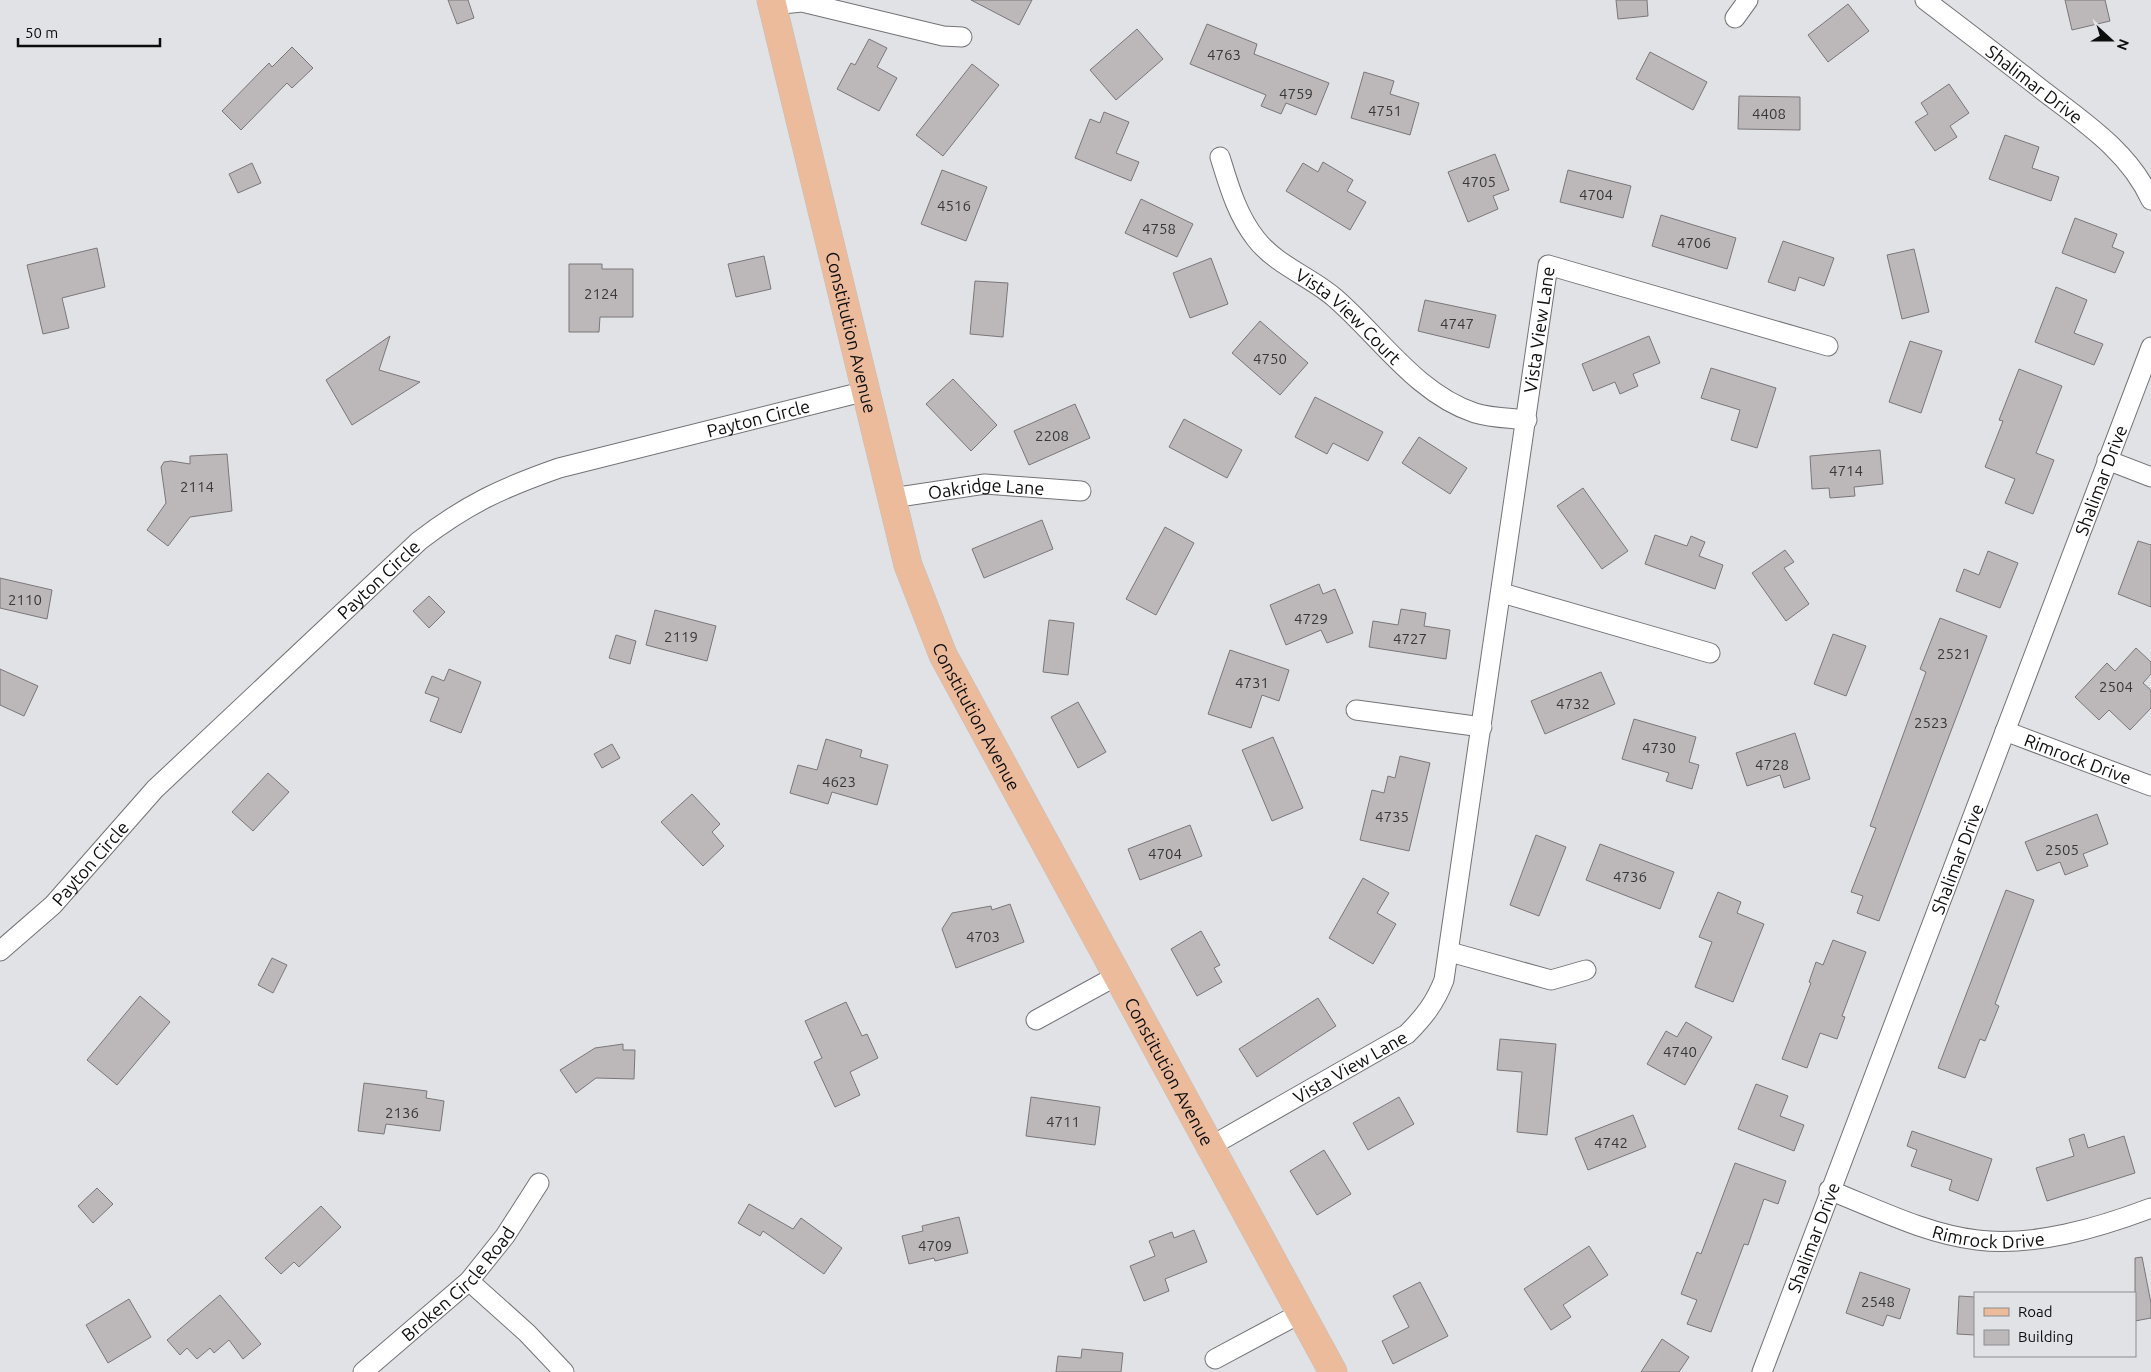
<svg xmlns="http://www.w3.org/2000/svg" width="2151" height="1372" viewBox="0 0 2151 1372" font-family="Ubuntu,sans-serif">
<rect width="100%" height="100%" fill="#e1e2e6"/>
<!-- building -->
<path fill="#bcb8ba" stroke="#7b7779" d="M448,0h20l6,18 -17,6z
M971,0h61l-13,25z
M1616,0h31l1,16 -30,3z
M2065,0h40l5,21 -38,9z
M1848,4l21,27 -41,31 -20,-27z
M1207,24l50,20 -3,10 75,29 -13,32 -30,-12 -5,11 -20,-8 5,-11 -76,-31z
M1137,29l26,30 -47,41 -26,-30z
M869,39l18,9 -10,19 20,11 -18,33 -42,-22 14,-26 4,2z
M292,47l21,21 -21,20 -5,-5 -46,47 -19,-19 47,-48 3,4z
M1650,52l57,30 -14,28 -57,-31z
M972,64l27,21 -56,71 -27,-21z
M1364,72l30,9 -4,13 29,9 -9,32 -59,-17z
M1949,84l20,29 -19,13 7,11 -22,14 -20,-29 13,-8 -7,-11z
M1739,96l61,1v33l-62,-1z
M1104,112l25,10 -13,31 23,9 -8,19 -56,-23 15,-39 10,4z
M2005,135l34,12 -7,21 27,9 -8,24 -62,-22z
M1495,154l14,36 -16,6 5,13 -30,13 -20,-50z
M1323,162l30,18 -6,11 19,11 -16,28 -64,-39 17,-28 15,9z
M252,163l9,20 -23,10 -9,-19z
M942,170l45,17 -21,54 -45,-17z
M1568,170l63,16 -8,32 -63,-16z
M1141,199l52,25 -16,33 -52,-24z
M1661,215l75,23 -9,31 -75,-23z
M2075,218l42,16 -5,13 12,5 -9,21 -53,-20z
M1783,241l51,17 -10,28 -25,-9 -4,14 -27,-9z
M97,248l8,39 -43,11 7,30 -26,6 -16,-69z
M1914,249l15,63 -27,7 -15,-64z
M764,256l7,33 -35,8 -8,-33z
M1211,258l17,46 -38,14 -17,-45z
M569,264h33v5h31v48h-33l-1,15h-30z
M975,281l33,2 -5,54 -33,-3z
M2056,287l31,13 -13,33 29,11 -9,21 -59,-23z
M1425,300l71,15 -7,33 -71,-17z
M1260,321l48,42 -28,32 -48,-42z
M390,336l-11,34 41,12 -68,43 -26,-45z
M1649,336l11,27 -27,11 5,12 -18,8 -5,-12 -22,9 -11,-27z
M1910,341l32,10 -21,62 -32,-11z
M1711,368l65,20 -19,60 -26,-8 9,-30 -39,-12z
M2019,369l43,17 -26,67 18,7 -21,54 -28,-11 10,-24 -30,-12 18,-46 -4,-1z
M953,379l44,46 -26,26 -45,-47z
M1315,397l68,35 -15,29 -35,-18 -6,11 -32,-17z
M1075,404l15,34 -61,27 -15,-34z
M1184,419l58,31 -15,28 -58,-31z
M1419,437l48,31 -17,26 -48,-31z
M1880,450l3,34 -29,3 1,9 -25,2 -1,-10 -17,1 -2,-33z
M227,454l5,57 -42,6 -22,29 -21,-16 19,-27 -5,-36 3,-5 7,-1 19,3v-8z
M1583,488l45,63 -26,18 -45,-63z
M1042,520l11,29 -69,29 -12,-29z
M1165,527l29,16 -38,72 -30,-16z
M1655,535l32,11 4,-10 14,6 -6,14 24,9 -8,24 -70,-25z
M2138,541l13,4v62l-33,-13z
M1785,550l9,12 -10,6 25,36 -23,17 -34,-48z
M1988,551l30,12 -18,45 -44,-17 8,-22 15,6z
M0,578l52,12 -5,29 -47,-11z
M1319,584l4,10 12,-5 18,44 -26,10 -6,-13 -35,15 -16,-40z
M429,596l16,16 -16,16 -16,-17z
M1401,609l25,4 -2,13 26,4 -4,29 -77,-12 4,-26 25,4z
M655,610l61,16 -9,35 -61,-16z
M1940,618l47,18 -108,285 -22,-8 6,-17 -12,-4 25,-64 -6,-2 56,-154 -6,-3z
M1049,620l25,3 -6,52 -25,-3z
M1833,634l33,12 -20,50 -32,-12z
M616,635l20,6 -6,23 -21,-6z
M2136,648l15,14v12l-8,9 8,7v18l-21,22 -21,-20 -10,10 -24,-23 32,-34 8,8z
M1230,650l59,20 -10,31 -17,-6 -11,33 -43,-14z
M0,669l38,17 -14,30 -24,-11z
M449,669l32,13 -20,51 -31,-12 9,-23 -14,-5 7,-17 12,5z
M1601,672l14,32 -70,30 -14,-33z
M1078,702l28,50 -28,16 -27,-51z
M1634,719l62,18 -7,25 10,3 -7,24 -26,-8 3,-8 -47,-14z
M1795,733l15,46 -26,9 -4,-13 -33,11 -11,-33z
M1273,737l30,71 -31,13 -30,-71z
M826,739l36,11 -2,7 28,8 -11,40 -45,-13 -4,12 -38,-11 8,-28 19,5z
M612,744l8,14 -18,10 -8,-14z
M1400,756l30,7 -21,88 -49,-11 12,-50 12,3 4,-17 7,2z
M268,773l21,19 -36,39 -21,-19z
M692,794l28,30 -8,8 12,14 -21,20 -42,-44z
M2097,814l11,30 -25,10 5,12 -23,9 -5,-13 -23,9 -12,-29z
M1190,825l12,31 -62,24 -12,-31z
M1536,835l30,12 -27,69 -29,-11z
M1600,844l74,28 -14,37 -74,-29z
M1363,878l26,15 -12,20 19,11 -23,40 -44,-26z
M2006,890l28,10 -39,104 4,2 -14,35 -5,-2 -15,39 -27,-10z
M1718,892l23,10 -4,11 27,11 -31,78 -38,-15 17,-45 -13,-5z
M1010,904l14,38 -68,26 -14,-39 10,-16 39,-7 1,4z
M1201,931l19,34 -6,3 8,14 -25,14 -26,-47z
M1833,940l33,12 -24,64 3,1 -8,22 -17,-6 -13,35 -25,-9 29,-76 -2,-1 7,-20 7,3z
M272,958l15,7 -14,28 -15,-8z
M140,996l30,26 -53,63 -30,-25z
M1318,998l18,28 -79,51 -18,-28z
M846,1002l16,34 5,-2 11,24 -28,14 10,23 -25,12 -21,-45 8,-4 -17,-37z
M1686,1022l26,15 -27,48 -38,-21 19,-33 11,6z
M1500,1039l56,5 -9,91 -30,-3 5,-60 -25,-2z
M623,1044v6h12l-1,29 -38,-1 -20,15 -16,-23 35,-22z
M364,1083l63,8 -1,7 18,3 -4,30 -54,-7 -2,10 -26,-3z
M1756,1084l32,12 -8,20 24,9 -10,26 -56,-22z
M1031,1097l69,10 -5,38 -69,-9z
M1399,1097l15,27 -46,26 -15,-27z
M1633,1115l13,32 -58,23 -13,-32z
M1912,1131l80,28 -14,42 -29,-11 3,-10 -41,-14 6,-16 -10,-4z
M2084,1134l4,14 36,-12 11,37 -88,28 -11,-33 38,-12 -5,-17z
M1324,1150l27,44 -34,21 -27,-44z
M1735,1163l51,18 -8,23 -14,-5 -16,46 -4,-1 -33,88 -24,-8 10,-24 -16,-6 16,-42 4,2z
M97,1188l16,16 -20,19 -15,-17z
M749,1204l44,25 8,-11 41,30 -18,26 -61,-43 -3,5 -22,-13z
M321,1206l20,21 -42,40 -5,-5 -13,12 -16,-16z
M959,1217l9,36 -33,8 -1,-3 -25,6 -7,-28 21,-5 -1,-5z
M1194,1230l13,32 -42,17 4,12 -25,10 -14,-35 25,-10 -6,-15 23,-9 2,6z
M1589,1246l19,29 -45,30 8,12 -20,13 -27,-41z
M2142,1257l9,46v15l-16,3v-63z
M1860,1272l50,17 -10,30 -13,-4 -4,11 -37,-13z
M1420,1282l28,54 -55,28 -11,-23 27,-14 -16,-31z
M220,1295l41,49 -18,15 -14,-19 -15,13 -4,-5 -13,11 -10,-11 -7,7 -13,-15z
M1959,1296l16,1v38l-18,-1z
M129,1299l22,38 -43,26 -22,-38z
M1662,1339l27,18 -10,15h-38z
M1082,1349l41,4 -2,19h-65l2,-16 23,2z"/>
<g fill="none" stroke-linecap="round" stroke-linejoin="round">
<defs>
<g id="minor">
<path id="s1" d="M1925,0c38,29 75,57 112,86 42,33 91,63 114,114"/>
<path d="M772,5l30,-3 141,34 19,1"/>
<path d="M1735,18l13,-18"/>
<path id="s2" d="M1220,157c9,29 17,58 36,82 20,26 55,38 79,59 44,38 82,96 140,115 16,5 35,5 52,7"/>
<path d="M2107,460l44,17"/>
<path id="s3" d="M892,498l93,-14 96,7"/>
<path d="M1502,593l208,60"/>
<path d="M1356,710l126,17"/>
<path id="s4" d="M2005,731l146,55"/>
<path id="s5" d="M0,951l53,-46 102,-116 264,-248c48,-37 83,-53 140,-73l307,-77"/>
<path d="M1450,952l101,28 35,-10"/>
<path d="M1036,1020l82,-45"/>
<path id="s6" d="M1211,1146l196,-112c17,-17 28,-31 37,-54l104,-715 280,81"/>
<path id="s7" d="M1829,1190c48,19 97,44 148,50 57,7 121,-12 174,-32"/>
<path d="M469,1281l58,52 37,39"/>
<path d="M1215,1359l86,-46"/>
<path id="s8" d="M363,1372l106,-91 36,-45 34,-53"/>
<path id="s9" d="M1762,1372l389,-1025"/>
</g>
<g id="primary">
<path id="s10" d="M771,0l137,565 35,90 390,717"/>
</g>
</defs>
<!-- minor casing -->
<use href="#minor" stroke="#737377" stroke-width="21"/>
<!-- primary casing -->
<use href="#primary" stroke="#c0c0c0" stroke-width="29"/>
<!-- minor -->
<use href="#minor" stroke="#fff" stroke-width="19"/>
<!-- primary -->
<use href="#primary" stroke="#ecbb9b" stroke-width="28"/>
</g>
<g text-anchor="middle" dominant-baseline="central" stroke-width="4" stroke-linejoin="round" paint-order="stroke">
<!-- number labels -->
<g font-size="15" fill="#393839">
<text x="1224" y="54">4763</text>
<text x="1296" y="93">4759</text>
<text x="1385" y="110">4751</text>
<text x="1769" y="113">4408</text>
<text x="1479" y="181">4705</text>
<text x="1596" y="194">4704</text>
<text x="954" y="205">4516</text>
<text x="1159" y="228">4758</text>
<text x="1694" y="242">4706</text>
<text x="601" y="293">2124</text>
<text x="1457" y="323">4747</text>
<text x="1270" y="358">4750</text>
<text x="1052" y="435">2208</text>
<text x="1846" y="470">4714</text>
<text x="197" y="486">2114</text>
<text x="25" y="599">2110</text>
<text x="1311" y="618">4729</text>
<text x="681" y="636">2119</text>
<text x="1410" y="638">4727</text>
<text x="1954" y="653">2521</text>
<text x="1252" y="682">4731</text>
<text x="2116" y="686">2504</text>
<text x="1573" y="703">4732</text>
<text x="1931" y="722">2523</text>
<text x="1659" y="747">4730</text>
<text x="1772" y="764">4728</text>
<text x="839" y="781">4623</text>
<text x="1392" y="816">4735</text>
<text x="2062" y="849">2505</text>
<text x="1165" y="853">4704</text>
<text x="1630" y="876">4736</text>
<text x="983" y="936">4703</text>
<text x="1680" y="1051">4740</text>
<text x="402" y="1112">2136</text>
<text x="1063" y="1121">4711</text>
<text x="1611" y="1142">4742</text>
<text x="935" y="1245">4709</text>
<text x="1878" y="1301">2548</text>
</g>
<!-- street labels -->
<g font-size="18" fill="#0d0d0e" stroke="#e1e2e6">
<text stroke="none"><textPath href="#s1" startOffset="138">Shalimar Drive</textPath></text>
<text stroke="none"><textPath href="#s2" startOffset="211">Vista View Court</textPath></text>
<text stroke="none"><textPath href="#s10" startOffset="342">Constitution Avenue</textPath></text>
<text stroke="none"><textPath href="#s6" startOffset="949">Vista View Lane</textPath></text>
<text stroke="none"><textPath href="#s5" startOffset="951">Payton Circle</textPath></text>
<text stroke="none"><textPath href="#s9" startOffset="954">Shalimar Drive</textPath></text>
<text stroke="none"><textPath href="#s3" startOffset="95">Oakridge Lane</textPath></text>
<text stroke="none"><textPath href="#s5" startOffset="531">Payton Circle</textPath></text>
<text stroke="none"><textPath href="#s10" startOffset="748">Constitution Avenue</textPath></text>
<text stroke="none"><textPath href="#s4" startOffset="78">Rimrock Drive</textPath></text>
<text stroke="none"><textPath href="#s9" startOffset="549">Shalimar Drive</textPath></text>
<text stroke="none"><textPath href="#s5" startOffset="126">Payton Circle</textPath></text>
<text stroke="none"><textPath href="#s6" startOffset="160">Vista View Lane</textPath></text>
<text stroke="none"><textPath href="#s10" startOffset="1152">Constitution Avenue</textPath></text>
<text stroke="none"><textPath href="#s7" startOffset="168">Rimrock Drive</textPath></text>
<text stroke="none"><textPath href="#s9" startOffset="144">Shalimar Drive</textPath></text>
<text stroke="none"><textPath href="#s8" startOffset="130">Broken Circle Road</textPath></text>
</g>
</g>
<!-- legend -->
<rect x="1974" y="1292" width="162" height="65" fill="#e1e2e6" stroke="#8c8d90"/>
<rect x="1984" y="1308" width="25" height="8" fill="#ecbb9b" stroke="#8c8d90"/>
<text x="2018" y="1317" font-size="15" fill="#0d0d0e">Road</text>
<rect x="1984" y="1330" width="25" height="15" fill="#bcb8ba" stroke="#8c8d90"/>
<text x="2018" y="1342" font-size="15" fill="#0d0d0e">Building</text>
<!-- north arrow -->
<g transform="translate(2111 40) rotate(111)" stroke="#e1e2e6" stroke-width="4" paint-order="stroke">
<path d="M0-4L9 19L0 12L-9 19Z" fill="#0d0d0e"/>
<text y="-8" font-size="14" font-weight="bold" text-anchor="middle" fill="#0d0d0e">N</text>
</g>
<!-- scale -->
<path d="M18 38v8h142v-8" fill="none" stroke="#0d0d0e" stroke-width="2.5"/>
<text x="25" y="38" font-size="15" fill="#0d0d0e" stroke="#e1e2e6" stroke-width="4" paint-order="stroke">50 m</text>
</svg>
